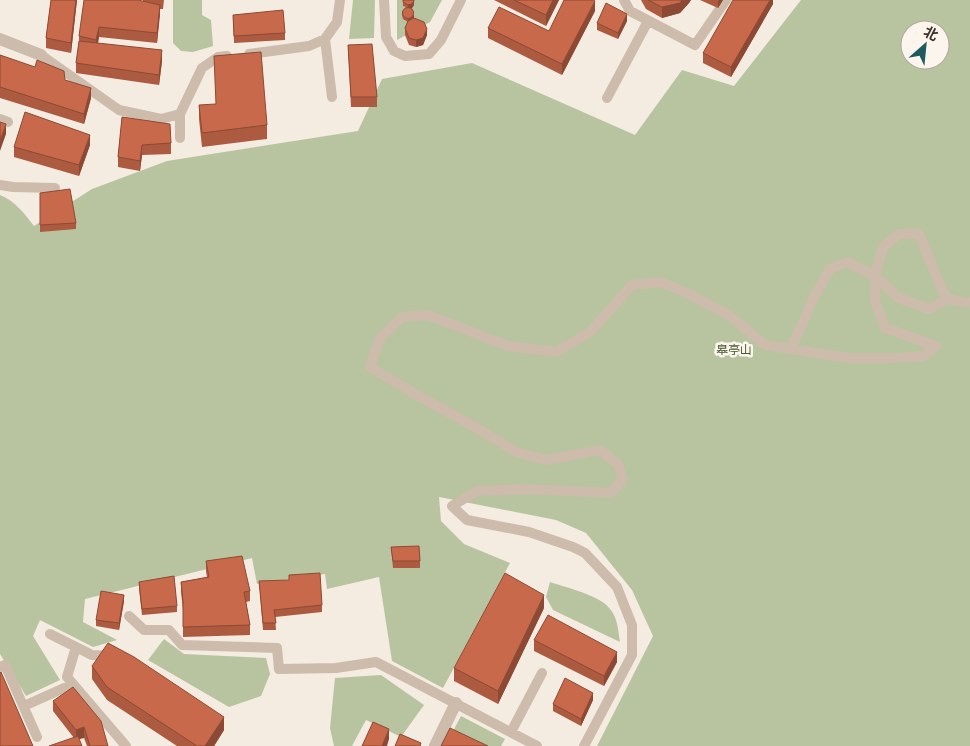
<svg xmlns="http://www.w3.org/2000/svg" width="970" height="746" viewBox="0 0 970 746" font-family="Commissioner,'Noto Sans SC',sans-serif">
<rect width="100%" height="100%" fill="#f4ebe1"/>
<!-- green -->
<path fill="#b8c4a0" fill-rule="evenodd" d="M173,0h29v15l9,5 2,26 -20,6 -12,-1 -8,-8z
M353,0h22l-1,38 -25,1z
M397,0h45l-12,22 -33,18z
M801,0h169v746h-373l56,-110 -21,-46 -46,-57 -30,-13 -117,-23 2,24 23,23 46,19 -67,125 -51,-27 -13,-84 -52,12 -2,-15 -68,10 -5,-26 -167,41 -2,23 34,18 -24,7 -53,-27 -7,16 27,44 -34,16 -26,-42v-459c15,6 24,18 34,31l58,-37 75,-28 191,-30 24,-52 90,-16 163,72 47,-65 52,16zM910,30h30v30h-30z
M550,582c17,6 50,13 60,27 8,9 8,22 10,33l-67,-32 -7,-13z
M164,639l20,15 82,4 4,16 -9,22 -32,11 -81,-47z
M381,675l43,30 -23,32 -35,-17 -14,26h-18l-4,-18 5,-50z
M461,716l44,23 -4,7h-22l-27,-13z"/>
<g fill="none" stroke-linecap="round" stroke-linejoin="round">
<!-- lane -->
<path stroke="#cdbbac" stroke-width="10" d="M384,0l2,37 8,14 11,5 24,-2 12,-14 20,-40
M624,0l6,11 65,34 31,-45
M325,39l7,58
M249,54l60,-8 16,-7 12,-17 3,-22
M41,55l78,55 42,9 19,-5 22,-46 16,-11 9,-1
M607,98l41,-77
M0,119l8,3
M180,138v-24
M0,185l13,2 42,1
M791,349l24,-54 15,-26 17,-7 28,14 24,22 30,11 18,-10
M129,616l15,14h25l13,15 95,3 2,21 57,-1 40,-6 161,84
M50,634l42,21 20,1
M76,647l-9,30 59,69
M0,667l5,-2 32,72
M24,706l49,-22
M511,732l31,-59
M584,746l48,-91v-30l-15,-38 -32,-34 -12,-6 -44,-15 -62,-12 -15,-14 25,-15 48,-2 86,4 12,-14 -5,-15 -18,-14 -54,10 -30,-8 -39,-24 -55,-30 -52,-31 10,-29 22,-21 26,-2 80,31 48,6 34,-20 42,-47 29,-3 28,12 41,22 35,29 84,13h45l30,-2 12,-10 -51,-18 -10,-27v-25l8,-29 16,-13h20c10,21 16,44 28,65l23,4"/>
<!-- street -->
<path stroke="#cdbbac" stroke-width="12" d="M0,39l41,16
M435,746l21,-43"/>
</g>
<!-- wall -->
<path fill="#ac5a40" d="M51,0h26l-6,53 -25,-5v-10z
M143,0h21l-1,9h-3l-3,34 -58,-6 -1,7 64,17 -3,24 -83,-12v-10l3,-21v-6l64,-35z
M403,0l11,5 -2,3 2,10 13,17 -4,10 -7,2 -7,-2 -4,-10v-7l3,-6 -5,-3 -1,-4v-3l4,-5 -3,-1z
M494,0h65l-13,26z
M641,0h50l-2,3 -9,10 -18,5 -16,-9z
M700,0h23l-5,8z
M773,0v4l-42,73 -28,-14v-10z
M595,11l-33,64 -74,-37v-10l61,3z
M233,15l52,18v7l-51,3z
M627,21l-9,18 -21,-9v-7z
M348,45l29,52v10h-26z
M0,55l65,25 26,18 -7,26 -84,-26z
M199,105l68,20v14l-65,8 -3,-28z
M122,117l49,26v11l-29,1 -2,16 -22,-4v-10z
M90,145l-11,31 -65,-19v-10z
M40,193l36,30v6l-36,3z
M391,547l29,14v7h-27z
M206,561l44,30v10l-4,1 4,23v10l-67,2v-27l-2,-18v-10l26,-5 -1,-6z
M259,581l63,24v7l-47,5 1,13h-13z
M139,582l38,24v6l-35,3 -3,-26z
M124,601l-5,29 -23,-4v-6z
M544,608l-46,96 -44,-23v-13z
M534,640l83,22 -13,24 -70,-35z
M92,666l132,64 -10,16h-37l-70,-46 -15,-21z
M593,700l-12,26 -28,-15v-7z
M53,701l55,45h-21l-3,-8h-10l-21,-27z"/>
<!-- shaded-wall -->
<path fill="#8c4a34" d="M76,0h1l-6,53v-10z
M553,0h6l-13,26v-11z
M682,0h9l-2,3 -9,10 -18,5v-11z
M719,0h4l-5,8v-7z
M770,0h3v4l-42,73v-10z
M414,1v4l-2,3 -4,1v-4z
M595,1v10l-33,64v-11z
M160,5v10l-3,28v-10z
M627,14v7l-9,18v-6z
M414,15v3l-6,4v-3z
M99,27v10l-3,13v-10z
M427,29v6l-4,10 -7,2v-7z
M162,50v11l-3,24v-10z
M91,88v10l-7,26v-10z
M6,124v10l-6,17v-10z
M90,135v10l-11,31v-11z
M142,145v10l-2,16v-10z
M124,595v6l-5,29v-7z
M544,595v13l-46,96v-13z
M617,652v10l-13,24v-10z
M593,693v7l-12,26v-7z
M224,717v13l-10,16h-9z
M84,727v11l-8,2v-10z
M389,729v10l-2,7h-5z"/>
<!-- building -->
<path fill="#c8694b" stroke="#8c4a34" d="M51,0h25l-5,43 -25,-5z
M84,0h54l22,5 -3,28 -58,-6 -3,13 -17,-4z
M403,0h11v1l-2,3 -4,1 -5,-3z
M514,0h39l-7,15z
M564,0h29l2,1 -33,63 -74,-36 11,-21 50,24z
M648,0h34l-2,3 -18,4z
M733,0h37l-39,67 -28,-14z
M606,3l21,11 -9,19 -21,-10z
M402.5 13a5.5 5.5 0 1 1 11 0a5.5 5.5 0 1 1-11 0Z
M283,10l2,23 -51,3 -1,-21z
M414,18l10,4 3,7 -4,9 -7,2 -7,-2 -4,-10 3,-7z
M79,41l83,9 -3,25 -83,-12z
M372,44l5,53h-26l-3,-52z
M261,52l6,73 -65,8 -3,-28 17,-1 -2,-48z
M0,55l35,12 2,-7 27,11 1,9 26,8 -7,26 -84,-27z
M25,112l65,23 -11,30 -65,-18z
M122,117l48,7 1,19 -29,2 -2,16 -22,-4z
M0,122l6,2 -6,17z
M70,189l6,34 -36,2v-32z
M419,546l1,15h-27l-2,-14z
M242,556l8,35 -6,1 6,33 -67,2v-26l-2,-19 28,-5 -3,-16z
M320,573l2,32 -48,5 2,13h-13l-4,-42 30,-1v-5z
M505,573l39,22 -46,96 -44,-23z
M174,576l3,30 -35,3 -3,-27z
M101,591l23,4 -5,28 -23,-3z
M548,615l69,37 -13,24 -70,-36z
M108,643l26,14 90,60 -19,29h-8l-90,-59 -15,-21z
M1,672l32,74h-33v-73z
M565,678l28,15 -12,26 -28,-15z
M73,687l28,34 7,25h-18l-6,-19 -8,3 -23,-29z
M373,722l16,7 -7,17h-20z
M450,728l38,18h-47z
M400,734l21,9 -1,3h-25z
M78,736l4,10h-33z"/>
<g text-anchor="middle" dominant-baseline="central" stroke-width="5" stroke-linejoin="round" paint-order="stroke">
<!-- park labels -->
<g font-size="12" fill="#4a5a2e" stroke="#fbf5ee">
<text x="734" y="349">皋亭山</text>
</g>
</g>
<!-- north arrow -->
<g transform="translate(925 45) rotate(27)"><circle r="24" fill="#fbf5ee" stroke="#aea6a0"/>
<path d="M0-4L9 19L0 12L-9 19Z" fill="#1f5a5e"/>
<text y="-8" font-size="14" font-weight="bold" text-anchor="middle" fill="#3b302b">北</text>
</g>
</svg>
